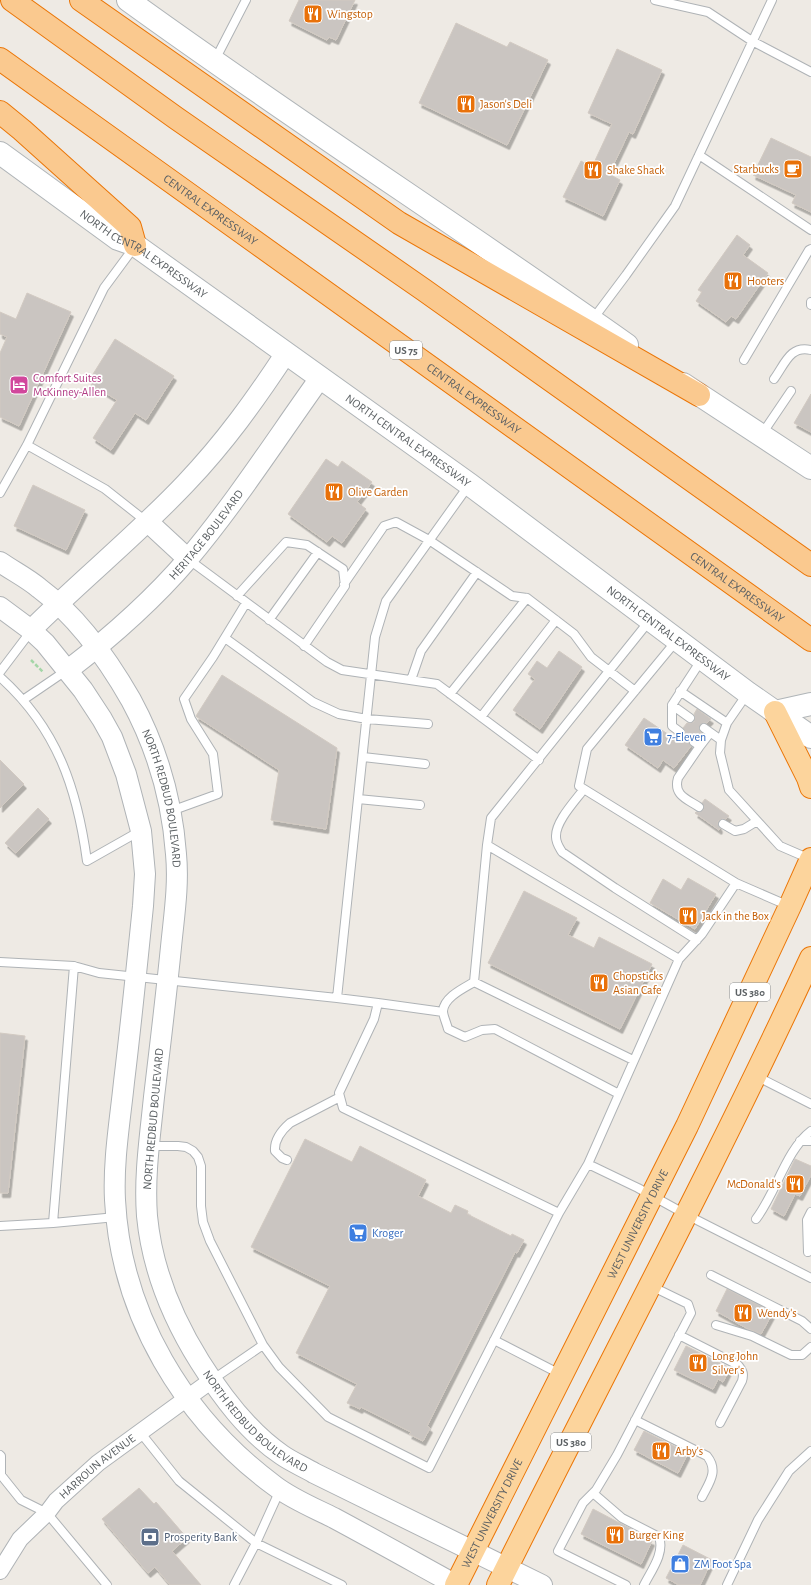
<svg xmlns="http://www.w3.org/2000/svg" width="811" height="1585" viewBox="0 0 811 1585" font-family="'Alegreya Sans',sans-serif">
<defs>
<filter id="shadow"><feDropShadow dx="2.5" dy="4.5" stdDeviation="0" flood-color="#0004"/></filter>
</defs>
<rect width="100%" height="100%" fill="#eeeae4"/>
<!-- building -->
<path fill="#cac5c1" stroke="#d2cac2" filter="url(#shadow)" d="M299,0h56l-19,40 -7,-3 -2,3 -38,-19z
M456,23l51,24 3,-5 38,18 -41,85 -88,-42z
M617,49l45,21 -29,64 -4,-2 -20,42 11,6 -17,36 -40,-19 18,-36 11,6 20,-43 -24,-11z
M771,138l40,19v55l-19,-9 4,-8 -43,-20z
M737,235l13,10 -7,10 25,18 -32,46 -5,-3 -5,6 -30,-21 6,-9 -4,-2z
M27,293l44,19 -52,114 -19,-9v-64l7,-16 -7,-3v-22l16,7z
M115,339l59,37 -28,44 -11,-7 -24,37 -18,-12 24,-38 -29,-18z
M811,394v38l-17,-9z
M326,459l12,8 4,-6 30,21 -15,20 9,7 -24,34 -10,-7 -5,6 -39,-28z
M33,485l52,25 -19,40 -52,-24z
M559,651l23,16 -42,62 -27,-19 22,-31 -7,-5 9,-13 10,7z
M222,675l115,73 -11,81 -55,-9 8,-50 -82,-53 -1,-1z
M697,709l14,10 -4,4h-3l-4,2 -1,3 2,4 -4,5h-3l-4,2 -1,3 2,4 -17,22 -11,-8 -5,8 -33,-23 19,-27 31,21 2,-3 5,1 3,-5 -2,-4 4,-5h3l4,-1 1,-4 -1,-4z
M0,760l24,24 -24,24z
M705,799l24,17 -3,3h-3l-5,2v3l2,4 -1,2 -24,-17 1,-1h3l4,-2 1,-3 -2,-4z
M38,808l11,11 -33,34 -11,-10z
M688,878l28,16 -21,35 -45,-26 13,-24 18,11z
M524,891l53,27 -9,17 26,13 5,-11 53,27 -32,65 -132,-66z
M0,1033l25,3 -17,157h-8z
M305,1139l47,23 8,-16 66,34 -8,16 33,17 4,-8 13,6 -1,3 44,22 1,-2 12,6 -7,13 -2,-1 -88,174 3,2 -7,13 -14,-7 2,-2 -50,-25 -1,2 -13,-6 10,-19 -61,-31 34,-67 -79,-39z
M795,1159l16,7v9l-11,21 -5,-2 -11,22 -13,-7z
M727,1289l36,18 -1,2 10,5 -11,20 -13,-5 -32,-18z
M686,1346l44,22 -7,14 -5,-3 -5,10 -39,-19z
M644,1431l44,22 -10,20 -44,-23z
M139,1488l15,16 2,-2 31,36 -15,13 29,34h-31l-15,-18 -7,6 -46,-54z
M593,1509l55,29 -1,1 5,2 -11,23 -60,-30z
M683,1545l29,15 -12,25h-21l-13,-7z"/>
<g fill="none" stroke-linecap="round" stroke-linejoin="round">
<defs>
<path id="service" d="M655,0l53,12 44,29 59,31
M215,60l31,-60
M699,155l112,75
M811,302v3
M593,319l33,-44 49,-69 97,-206
M744,360l65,-110 2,-1
M774,379c11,-15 16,-34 37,-29
M762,434l29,-43
M27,445l78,44 42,33
M0,493l27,-48 77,-157 31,-42
M188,559l139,103 15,8 95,14 102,76
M344,584l40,-58 12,-4 33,18 83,56 15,2 47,36 17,23 44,34
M237,596l49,-54 21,3 36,24 2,17 -41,60
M269,620l49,-68
M650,620l-159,198 -4,27 192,114
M225,638l88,64 26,12 28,5 61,5
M677,640l-90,109 -8,37 157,97
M0,672l31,-41
M0,677c57,51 77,111 87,184l53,-30
M411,680l10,-29 56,-79
M680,691l47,32
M450,694l77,-96
M747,694l-20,29 -6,17 -1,13 9,37 51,56 30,13
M23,700l44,-30
M672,705v21l8,6
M481,717l75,-97
M690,718l-18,-13 30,-46
M704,728l17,12
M694,742l6,4 10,-13
M363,757l62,7
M584,789c-9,12 -29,33 -28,48 0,6 3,10 6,15l53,36 82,52
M358,799l62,6
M699,807c-12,-8 -26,-12 -21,-29l22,-32
M171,811l47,-17 -5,-40 -22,-35 -7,-20 29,-42 33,-54
M723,824l12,7 9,-2 13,-8
M789,906l-53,-23 -34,51 -23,25 -91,205 50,24 49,27 124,63
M0,962l74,4 25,7 238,25 38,-361 11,-36 83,-116
M474,982l13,-137
M378,1003l65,9
M756,1076l55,28
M619,1094l-124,-65 -13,1 -17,7 -17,-8c-1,-5 -5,-13 -5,-18 1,-14 21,-23 31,-29l159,78
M800,1141h11
M149,1146h29l8,1 7,4 5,6 3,9v40l2,16 7,19 53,104 16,22 49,50 101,51 130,-255 -216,-105 -4,-15 35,-74 4,-16 -41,-5
M287,1160l-5,-2 -7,-7c-1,-12 7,-21 15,-28l50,-26
M559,1213l29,-49
M756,1219c20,-26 30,-69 55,-88
M53,1223l63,-6
M0,1226l53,-3 21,-257
M808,1252l-1,-32 4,-8
M711,1275l91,46 9,8
M716,1325l36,11 39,19h11l9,-8
M679,1335l59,30c5,6 6,9 4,16l-22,42
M494,1340l66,34
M212,1380l51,-35
M635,1420l72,36c12,15 2,27 -5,41
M140,1432l39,49 77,62 86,42
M0,1455l1,1v19l20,25 26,13 60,72
M593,1493l29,25 37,19c6,16 -8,34 -15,48
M234,1585l22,-42 24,-53
M626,1585l-68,-34 25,-48 13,-13 21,-35 74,-142 -3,-9 -37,-18
M727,1585l31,-65 31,-49 22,-20"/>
<g id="minor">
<path id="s1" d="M0,1571l20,-32 27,-26 9,-12 42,-38 114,-83"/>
</g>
<g id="tertiary">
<path d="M148,522l40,37"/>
<path id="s2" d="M0,562c13,9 27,16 39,26 39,29 68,70 92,112 26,48 41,99 45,154 3,31 -2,62 -5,93 -5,50 -11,100 -17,150 -4,40 -10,79 -7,119 5,52 26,103 53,146 22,35 48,70 82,93 10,7 22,12 32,18l228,112"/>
<path d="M0,607l31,23 14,13 38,47 19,29 10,18 14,37 15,57 4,43 -2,32c-6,59 -12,118 -19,176 -4,39 -11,79 -9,118 6,115 69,219 160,286 17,13 39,22 59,32 41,22 82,45 122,67"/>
<path d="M31,630c50,-50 106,-95 155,-147 39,-41 69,-83 100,-130"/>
<path id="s3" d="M68,670c43,-33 84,-69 120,-111 48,-57 89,-121 132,-181"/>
</g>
<g id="secondary">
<path d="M128,0c164,119 334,228 499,345"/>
<path id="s4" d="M0,153l118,86 17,6 334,239 279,209 63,44"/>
<path d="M683,384l128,84"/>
<path d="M775,712l36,-8"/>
</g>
<g id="trunk">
<path d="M775,712l33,66 3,9"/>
<path id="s5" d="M456,1585l231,-459 103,-220 21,-47"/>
<path d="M498,1585c104,-209 215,-415 313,-627"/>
</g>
<g id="motorway">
<path d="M12,0l164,118 248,172 387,275"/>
<path d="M81,0l318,223 300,172"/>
<path id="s6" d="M0,59l811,581"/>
<path d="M0,112l22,18 108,97 5,18"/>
</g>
</defs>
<!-- service casing -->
<use href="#service" stroke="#afb3b6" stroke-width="10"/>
<!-- minor casing -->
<use href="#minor" stroke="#afb3b6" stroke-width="18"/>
<!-- tertiary casing -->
<use href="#tertiary" stroke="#afb3b6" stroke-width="22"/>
<!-- secondary casing -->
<use href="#secondary" stroke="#b0b5b8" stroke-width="24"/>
<!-- trunk casing -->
<use href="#trunk" stroke="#eb7607" stroke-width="24"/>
<!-- motorway casing -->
<use href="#motorway" stroke="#eb7607" stroke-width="24"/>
<!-- path -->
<path stroke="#a4d6a7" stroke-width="2.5" stroke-dasharray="4 2" stroke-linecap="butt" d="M31,660l12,12"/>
<!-- service -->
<use href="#service" stroke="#fff" stroke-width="8"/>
<!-- minor -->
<use href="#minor" stroke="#fff" stroke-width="16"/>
<!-- tertiary -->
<use href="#tertiary" stroke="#fff" stroke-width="20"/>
<!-- secondary -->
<use href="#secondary" stroke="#fff" stroke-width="22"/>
<!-- trunk -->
<use href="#trunk" stroke="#fcd49c" stroke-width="22"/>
<!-- motorway -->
<use href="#motorway" stroke="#fac98f" stroke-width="22"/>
</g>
<!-- icons -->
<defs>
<symbol id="restaurant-square" viewBox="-11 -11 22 22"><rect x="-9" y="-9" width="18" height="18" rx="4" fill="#e8710a" stroke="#fff"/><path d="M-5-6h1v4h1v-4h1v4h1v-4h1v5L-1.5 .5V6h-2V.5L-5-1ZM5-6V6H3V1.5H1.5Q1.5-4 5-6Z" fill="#fff"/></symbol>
<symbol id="cafe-square" viewBox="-11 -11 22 22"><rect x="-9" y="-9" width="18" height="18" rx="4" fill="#e8710a" stroke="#fff"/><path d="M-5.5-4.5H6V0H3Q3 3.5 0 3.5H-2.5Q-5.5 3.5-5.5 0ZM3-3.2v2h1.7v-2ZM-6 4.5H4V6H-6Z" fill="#fff"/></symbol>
<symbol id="hotel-square" viewBox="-11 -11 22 22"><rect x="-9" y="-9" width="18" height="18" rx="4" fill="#d1479c" stroke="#fff"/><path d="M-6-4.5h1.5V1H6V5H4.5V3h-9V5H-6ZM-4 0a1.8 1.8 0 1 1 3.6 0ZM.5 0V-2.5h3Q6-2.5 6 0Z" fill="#fff"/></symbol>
<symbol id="supermarket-square" viewBox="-11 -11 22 22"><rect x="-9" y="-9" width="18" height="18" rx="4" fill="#3f7fe0" stroke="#fff"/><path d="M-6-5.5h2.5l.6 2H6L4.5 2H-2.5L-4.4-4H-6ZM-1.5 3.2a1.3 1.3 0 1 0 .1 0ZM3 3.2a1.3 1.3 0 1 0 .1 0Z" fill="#fff"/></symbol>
<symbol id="bank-square" viewBox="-11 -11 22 22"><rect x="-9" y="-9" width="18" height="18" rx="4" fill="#5c6f8a" stroke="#fff"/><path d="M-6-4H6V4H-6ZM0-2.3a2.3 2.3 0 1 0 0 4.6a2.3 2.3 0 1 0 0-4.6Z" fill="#fff"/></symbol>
<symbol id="shop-square" viewBox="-11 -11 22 22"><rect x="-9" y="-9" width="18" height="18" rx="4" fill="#3f7fe0" stroke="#fff"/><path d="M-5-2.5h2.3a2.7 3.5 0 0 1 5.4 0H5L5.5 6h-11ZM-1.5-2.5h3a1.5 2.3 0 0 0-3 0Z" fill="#fff"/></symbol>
</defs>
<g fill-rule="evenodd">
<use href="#restaurant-square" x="302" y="3" width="22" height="22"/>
<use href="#restaurant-square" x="455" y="93" width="22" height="22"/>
<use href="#cafe-square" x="782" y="158" width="22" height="22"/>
<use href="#restaurant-square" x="582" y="159" width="22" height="22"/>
<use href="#restaurant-square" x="722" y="270" width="22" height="22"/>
<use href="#hotel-square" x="8" y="374" width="22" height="22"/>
<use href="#restaurant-square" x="323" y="481" width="22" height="22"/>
<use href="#supermarket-square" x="642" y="726" width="22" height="22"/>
<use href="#restaurant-square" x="677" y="905" width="22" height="22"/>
<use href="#restaurant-square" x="588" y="972" width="22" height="22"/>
<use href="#restaurant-square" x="784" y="1173" width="22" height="22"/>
<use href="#supermarket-square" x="347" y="1222" width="22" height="22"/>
<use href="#restaurant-square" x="732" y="1302" width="22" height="22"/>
<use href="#restaurant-square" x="687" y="1352" width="22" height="22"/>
<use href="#restaurant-square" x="650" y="1440" width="22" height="22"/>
<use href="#restaurant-square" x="604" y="1524" width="22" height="22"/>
<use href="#bank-square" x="139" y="1526" width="22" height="22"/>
<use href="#shop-square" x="669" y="1553" width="22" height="22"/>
</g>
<g text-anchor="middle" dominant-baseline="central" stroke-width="3.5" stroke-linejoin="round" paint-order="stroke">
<!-- shield labels -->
<g fill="#fff" stroke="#8d9092" stroke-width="1">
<rect x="390" y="341" width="32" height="18" rx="3"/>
<rect x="730" y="983" width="40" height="18" rx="3"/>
<rect x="551" y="1433" width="40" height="18" rx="3"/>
</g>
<g font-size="11" font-weight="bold" fill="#5c6164">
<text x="406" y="350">US 75</text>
<text x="750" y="992">US 380</text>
<text x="571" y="1442">US 380</text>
</g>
<!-- food labels -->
<g font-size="12" fill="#c56008" stroke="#fff" text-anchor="start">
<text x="327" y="14">Wingstop</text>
<text x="480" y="104">Jason's Deli</text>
<text x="779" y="169" text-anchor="end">Starbucks</text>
<text x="607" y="170">Shake Shack</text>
<text x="747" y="281">Hooters</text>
<text x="348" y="492">Olive Garden</text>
<text x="702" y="916">Jack in the Box</text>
<text x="613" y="976">Chopsticks<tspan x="613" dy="14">Asian Cafe</tspan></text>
<text x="781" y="1184" text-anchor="end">McDonald's</text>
<text x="757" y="1313">Wendy's</text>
<text x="712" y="1356">Long John<tspan x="712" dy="14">Silver's</tspan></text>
<text x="675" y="1451">Arby's</text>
<text x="629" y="1535">Burger King</text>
</g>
<!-- street labels -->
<g font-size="12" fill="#5c6164" stroke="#fff">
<text stroke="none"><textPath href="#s6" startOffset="259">CENTRAL EXPRESSWAY</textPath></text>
<text stroke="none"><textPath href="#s4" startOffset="176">NORTH CENTRAL EXPRESSWAY</textPath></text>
<text stroke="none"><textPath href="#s6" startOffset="583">CENTRAL EXPRESSWAY</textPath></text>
<text stroke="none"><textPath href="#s4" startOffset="500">NORTH CENTRAL EXPRESSWAY</textPath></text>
<text stroke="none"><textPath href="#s3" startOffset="194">HERITAGE BOULEVARD</textPath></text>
<text stroke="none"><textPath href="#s6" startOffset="907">CENTRAL EXPRESSWAY</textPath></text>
<text stroke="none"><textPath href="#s4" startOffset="824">NORTH CENTRAL EXPRESSWAY</textPath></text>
<text stroke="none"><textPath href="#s2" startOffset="297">NORTH REDBUD BOULEVARD</textPath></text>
<text transform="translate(153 1119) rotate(-85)">NORTH REDBUD BOULEVARD</text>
<text stroke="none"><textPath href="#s5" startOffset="404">WEST UNIVERSITY DRIVE</textPath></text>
<text stroke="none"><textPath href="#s2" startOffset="957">NORTH REDBUD BOULEVARD</textPath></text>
<text stroke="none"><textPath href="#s1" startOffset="144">HARROUN AVENUE</textPath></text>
<text stroke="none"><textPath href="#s5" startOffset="80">WEST UNIVERSITY DRIVE</textPath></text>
</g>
<!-- hotel labels -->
<g font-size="12" fill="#b23c85" stroke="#fff" text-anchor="start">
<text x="33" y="378">Comfort Suites<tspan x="33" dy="14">McKinney-Allen</tspan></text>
</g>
<!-- shop labels -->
<g font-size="12" fill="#366cbe" stroke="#fff" text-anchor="start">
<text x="667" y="737">7-Eleven</text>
<text x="372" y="1233">Kroger</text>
<text x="694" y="1564">ZM Foot Spa</text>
</g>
<!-- service labels -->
<g font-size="12" fill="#4e5e75" stroke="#fff" text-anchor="start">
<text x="164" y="1537">Prosperity Bank</text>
</g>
</g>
</svg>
